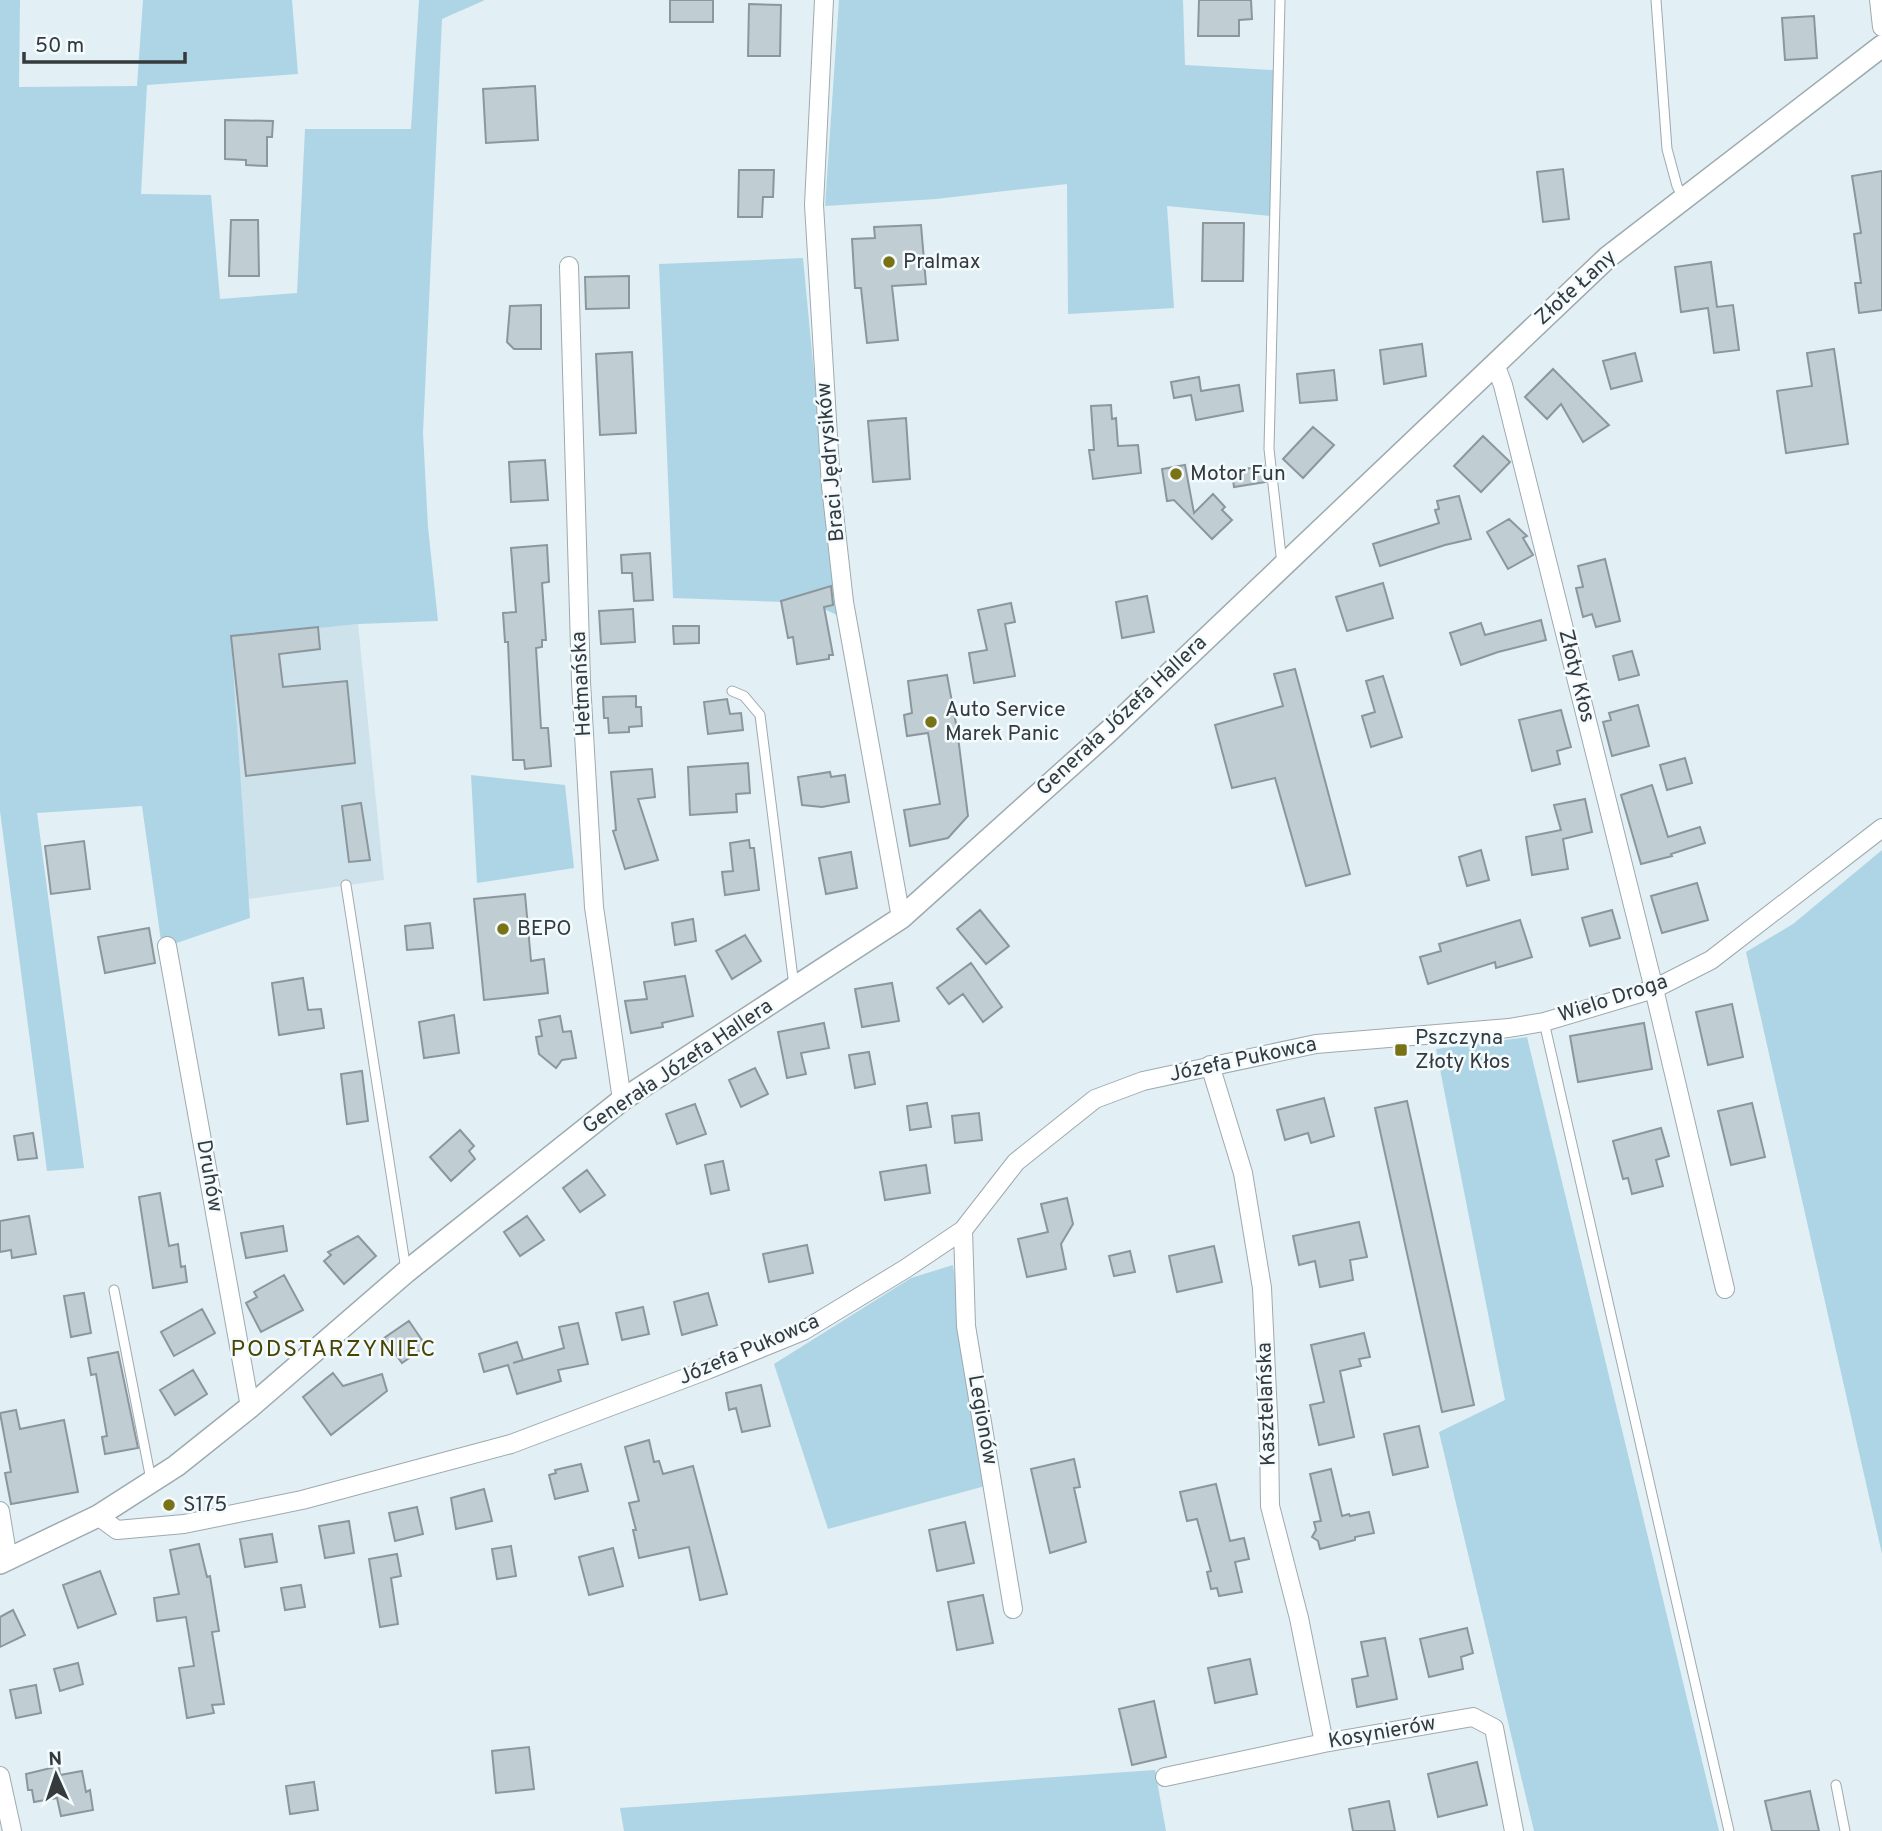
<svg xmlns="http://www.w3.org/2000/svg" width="1882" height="1831" viewBox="0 0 1882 1831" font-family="Overpass,sans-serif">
<rect width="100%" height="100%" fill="#e2eff4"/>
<!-- built -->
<path fill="#cee2eb" d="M358,624l26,256 -136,19 -17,-263z"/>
<!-- green -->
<path fill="#aed5e5" d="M0,0h20l-1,87 118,-1 6,-86h149l6,74 -151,11 -6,109 70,1 9,104 77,-6 8,-164h106l8,-129h66l-43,19 -19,414 5,94 10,94 -80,3 -127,13 19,281 -88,30 -20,-142 -105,7 47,355 -37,3 -47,-360z
M839,0h344l2,65 89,5 -3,146 -104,-10 7,102 -106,6 -1,-130 -131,15 -111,7z
M803,258l34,357 -26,-12 -138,-5 -14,-334z
M471,775l94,10 9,83 -97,15z
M1882,850v704l-136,-602 47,-28z
M1527,1037l192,794h-185l-95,-399 66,-32 -69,-351z
M953,1265l32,221 -157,43 -54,-165 137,-86z
M1155,1770l11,61h-542l-4,-23z"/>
<!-- building -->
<path fill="#c0cdd2" stroke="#8b979c" stroke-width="2" d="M670,0h43v22h-43z
M1199,0h52l1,19 -13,1v16h-41z
M749,4l32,1 -1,51h-32z
M1814,16l3,42 -32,2 -3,-42z
M535,86l3,54 -52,3 -3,-54z
M225,120l48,1 -1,16h-5v29l-21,-1v-5l-21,-1z
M1563,169l6,50 -26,3 -6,-50z
M739,170h35l-1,27h-10l-1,20h-24z
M1882,171v139l-23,3 -4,-30h6l-7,-49 7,-1 -9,-57z
M231,220h27l1,56h-30z
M1203,223h41l-1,58h-41z
M921,225l5,59 -34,2 6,54 -31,3 -6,-55h-6l-3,-49 23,-1 -1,-11z
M1711,262l6,45 16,-2 6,45 -25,3 -6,-45 -27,4 -6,-45z
M629,276v32l-43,1 -1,-32z
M541,305v44h-27l-7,-7 3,-36z
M1422,344l4,32 -42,8 -4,-34z
M1834,349l14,95 -62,9 -9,-62 35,-5 -5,-33z
M632,352l4,81 -36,2 -4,-81z
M1635,353l7,28 -31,8 -8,-28z
M1553,369l56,56 -26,17 -22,-38 -14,15 -22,-22z
M1334,370l3,30 -37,3 -3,-29z
M1199,377l2,14 38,-6 4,26 -47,9 -5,-25 -17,3 -3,-16z
M1111,405l1,14 4,-1 2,28 20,-1 3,28 -48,6 -4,-29h5l-3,-44z
M906,418l4,61 -37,3 -5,-61z
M1313,427l21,18 -31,33 -20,-19z
M1483,436l27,26 -29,30 -27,-26z
M545,460l3,40 -37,2 -2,-40z
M1185,465l9,48 19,-19 12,13 -3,3 10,10 -20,19 -38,-39 -7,1 -5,-32z
M1264,466l2,16 -32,5 -2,-16z
M1459,496l12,43 -26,6 -65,21 -7,-22 66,-21 -4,-13 4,-1 -2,-8z
M1509,519l18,17 -4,2 10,17 -25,14 -21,-37z
M547,545l2,37 -7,1 4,57h-4v7l-6,1 5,80h7l3,38 -26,3 -1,-9h-11l-5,-118h-3l-2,-29 13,-1 -5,-64z
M650,553l3,47 -19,1 -2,-28h-10l-1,-18z
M1605,559l15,62 -24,6 -4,-13 -9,3 -7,-29 7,-1 -5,-21z
M1383,583l10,35 -46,13 -11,-34z
M831,586l2,19 -9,2 9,48h-4v4l-32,5 -4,-27 -5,1 -7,-37z
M1147,596l7,36 -32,6 -6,-36z
M1011,603l4,19 -10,2 10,52 -41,7 -5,-30 18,-3 -9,-40z
M633,609l2,33 -34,2 -2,-33z
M1541,620l5,20 -48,12 -37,13 -11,-32 31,-10 4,12z
M673,626h26v17l-25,1z
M318,627l2,22 -41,5 4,33 64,-6 8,82 -109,13 -15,-140z
M1632,651l7,24 -20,5 -6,-24z
M1295,669l55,205 -44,12 -31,-108 -43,10 -17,-63 68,-19 -9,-32z
M947,675l10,54 11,87 -20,22 -38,8 -6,-36 36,-6 -12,-71 -21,3 -3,-21 8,-2 -4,-32z
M1383,676l19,61 -31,10 -9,-31 13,-4 -9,-31z
M636,696v11h5l1,19 -13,1v5l-20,1 -1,-15h-4l-1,-21z
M727,699l3,15 11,-1 2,17 -35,4 -4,-32z
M1638,705l11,41 -37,10 -9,-34 8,-2 -2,-7z
M1561,710l10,37 -14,4 3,13 -28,7 -13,-51z
M1685,758l7,25 -25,7 -7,-25z
M748,763l2,30 -14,1 1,18 -47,3 -2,-48z
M652,769l3,28 -17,2 20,61 -33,9 -12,-38 3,-1 -5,-58z
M830,772l1,5 14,-2 4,27 -27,5 -20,-2 -4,-28z
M1652,785l16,52 32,-10 5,16 -34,11 1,2 -31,8 -20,-69z
M1585,799l7,33 -29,7 5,30 -36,6 -6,-38 35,-7 -7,-25z
M361,803l9,57 -21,2 -7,-56z
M749,840l1,8h4l5,42 -34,5 -3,-23 11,-1 -3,-28z
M84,841l6,48 -39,5 -6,-48z
M1481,850l8,30 -22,6 -8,-29z
M851,852l6,36 -31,6 -7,-36z
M1697,883l11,37 -46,13 -11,-37z
M525,894l6,67 13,-2 4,34 -64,7 -10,-101z
M980,910l29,36 -23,18 -29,-35z
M1612,910l8,28 -30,8 -8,-28z
M693,919l3,22 -21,4 -3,-22z
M1520,920l12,37 -36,11 -1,-6 -67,22 -8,-27 21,-6 -2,-7z
M430,923l3,25 -26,2 -2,-24z
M149,928l6,35 -50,10 -7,-36z
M745,935l16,26 -29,18 -16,-28z
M971,963l31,44 -19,15 -20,-28 -14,10 -12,-16z
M685,976l8,40 -31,7 1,4 -32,6 -6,-32 22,-2 -3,-17z
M303,978l5,32 13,-1 3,19 -45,7 -7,-52z
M892,983l7,38 -37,6 -7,-38z
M1732,1004l11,53 -35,8 -12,-53z
M454,1015l5,38 -35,5 -5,-36z
M560,1016l3,16 8,-1 5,27 -14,2 -6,8 -17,-14 -3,-17 6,-1 -3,-16z
M824,1023l5,25 -28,5 5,21 -19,4 -9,-46z
M1644,1023l8,46 -74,13 -8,-46z
M869,1052l6,32 -20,4 -6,-33z
M755,1068l13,26 -27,13 -12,-27z
M362,1071l6,50 -21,3 -6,-50z
M1324,1098l10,38 -23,7 -3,-10 -23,7 -8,-30z
M1407,1101l67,304 -32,7 -67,-304z
M927,1103l4,24 -21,3 -3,-24z
M1752,1103l13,54 -34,8 -13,-54z
M695,1104l11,30 -29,10 -11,-30z
M979,1113l3,27 -27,3 -3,-27z
M1661,1128l8,28 -13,4 7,26 -31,8 -4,-16 -5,1 -10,-38z
M460,1130l14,16 -5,5 6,8 -24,22 -21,-24z
M33,1133l4,25 -19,2 -4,-24z
M723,1161l6,29 -18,4 -6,-29z
M926,1165l4,28 -45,7 -5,-28z
M587,1170l18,25 -25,17 -17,-24z
M160,1193l9,53 9,-2 3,23 4,-1 2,16 -34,6 -14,-91z
M1067,1198l6,26 -12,20 5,25 -39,8 -9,-38 30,-7 -7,-28z
M29,1216l7,38 -24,4 -1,-8 -11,2v-31z
M527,1216l17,24 -24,16 -16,-24z
M1359,1222l8,35 -17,3 3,20 -33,7 -5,-26 -16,4 -6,-29z
M283,1226l4,25 -41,7 -5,-25z
M358,1236l18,20 -32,28 -20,-23 7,-6 -3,-3z
M807,1245l6,28 -44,9 -6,-28z
M1214,1246l8,36 -45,10 -8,-36z
M1130,1251l5,21 -21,4 -5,-20z
M284,1275l19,35 -42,22 -15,-29 11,-6 -3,-5z
M84,1293l7,40 -20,4 -7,-41z
M708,1293l9,32 -35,10 -8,-33z
M643,1307l6,27 -27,6 -6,-27z
M202,1309l13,24 -41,23 -13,-24z
M409,1321l17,25 -24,17 -18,-25z
M578,1323l10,41 -30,6 3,11 -44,13 -9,-29 -24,7 -5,-18 38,-12 6,18 -10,3 51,-15 -5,-21z
M1364,1333l6,24 -11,2 2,7 -21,5 14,66 -35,8 -9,-40 14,-3 -13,-57z
M118,1352l20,96 -33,6 -3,-17 5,-1 -11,-62 -5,1 -3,-17z
M193,1370l14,24 -32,21 -15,-25z
M333,1373l10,13 39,-12 5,17 -56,44 -28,-38z
M761,1385l9,41 -28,6 -6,-24 -7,2 -3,-17z
M16,1410l4,19 44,-9 14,72 -67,12 -6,-31 6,-1 -11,-59z
M1419,1426l9,41 -35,8 -9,-41z
M649,1440l5,22 5,-1 4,13 30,-8 34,128 -27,6 -11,-53 -50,11 -6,-28h3l-7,-27 10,-2 -14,-54z
M1074,1459l6,28 -6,1 12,54 -36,11 -19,-84z
M581,1464l7,27 -33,8 -6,-24 7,-2 -1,-3z
M1331,1469l11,47 7,-2 1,2 19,-4 5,21 -19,4v3l-35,9 -2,-8 -6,-4 4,-7 -2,-8 7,-1 -11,-47z
M1216,1484l14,57 14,-3 5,21 -14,3 7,30 -23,4 -2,-8 -6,1 -4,-17 4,-1 -14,-52 -10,2 -7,-29z
M484,1489l8,32 -36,8 -5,-31z
M417,1507l6,27 -28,7 -6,-28z
M349,1521l5,32 -29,5 -6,-32z
M965,1522l9,41 -37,8 -8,-41z
M272,1534l5,28 -32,5 -5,-28z
M199,1544l8,33 3,-1 9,55 -7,1 12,72 -12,1 2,8 -27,5 -8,-50 15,-2 -8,-49 -29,4 -3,-23 25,-4 -9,-44z
M511,1546l5,30 -19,3 -5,-30z
M613,1548l10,38 -34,9 -10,-38z
M397,1554l4,22 -10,2 7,46 -18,3 -11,-68z
M100,1571l16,43 -38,14 -15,-43z
M301,1585l4,22 -20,3 -4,-22z
M983,1595l10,48 -36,7 -9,-48z
M13,1610l12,25 -25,12v-30z
M1467,1628l6,25 -12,4 2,12 -34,8 -9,-38z
M1385,1638l12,61 -40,8 -5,-28 16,-3 -7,-34z
M1250,1659l7,35 -42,9 -7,-35z
M78,1663l5,21 -23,7 -6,-22z
M36,1685l5,28 -25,5 -6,-28z
M1154,1701l12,56 -34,8 -13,-56z
M529,1747l5,42 -38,4 -4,-42z
M1477,1762l10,43 -49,12 -10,-43z
M59,1766l1,9 22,-4 4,21 4,-2 3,20 -32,6 -4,-18 -23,4 -2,-12h-4l-2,-16z
M314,1782l4,28 -28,4 -4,-28z
M1810,1791l9,40h-47l-7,-30z
M1389,1801l6,30h-42l-4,-22z"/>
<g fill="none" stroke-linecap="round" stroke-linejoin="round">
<defs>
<path id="service" d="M1280,0l-11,449 13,115
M1656,0l11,149 10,37 6,12
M732,691l12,5 16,19 34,271
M346,885l60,385
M1544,1022l185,809
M114,1290l37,190
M1836,1785l9,46"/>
<path id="minor" d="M824,0l-10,205 17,281 13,116 57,316
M1879,0l3,27
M569,266l12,416 13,225 28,193
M1495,364l8,21 151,604 71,300
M167,946l83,461
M1210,1065l33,108 19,115 7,148 1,70 29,112 25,125
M963,1230l3,96 47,283
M0,1511l8,49
M98,1516l19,14 67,-6 118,-24 209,-56 196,-74 96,-39 102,-62 58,-39 53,-68 79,-63 48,-18 173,-37 193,-16 35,-6 110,-33 57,-29 171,-132
M0,1776l12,55
M1165,1777l159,-34 149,-26 21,11 20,103"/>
<path id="tertiary" d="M0,1563l98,-47 78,-50 74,-59 156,-135 216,-172 279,-182 207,-186 500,-475 274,-211"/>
</defs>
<!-- service casing -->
<use href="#service" stroke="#9daaaf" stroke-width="11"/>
<!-- minor casing -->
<use href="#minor" stroke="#9daaaf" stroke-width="20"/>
<!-- tertiary casing -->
<use href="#tertiary" stroke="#9daaaf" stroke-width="24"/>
<!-- service -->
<use href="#service" stroke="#fff" stroke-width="9"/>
<!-- minor -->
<use href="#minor" stroke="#fff" stroke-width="18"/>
<!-- tertiary -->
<use href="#tertiary" stroke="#fff" stroke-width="21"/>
</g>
<!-- markers -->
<g fill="#7a7316" stroke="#f3fbff" stroke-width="2.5">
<circle cx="889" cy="262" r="7"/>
<circle cx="1176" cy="474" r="7"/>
<circle cx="931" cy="722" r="7"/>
<circle cx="503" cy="929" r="7"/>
<rect x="1394" y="1043" width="14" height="14" rx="3.5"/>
<circle cx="169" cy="1505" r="7"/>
</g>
<g text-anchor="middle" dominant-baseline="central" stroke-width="5" stroke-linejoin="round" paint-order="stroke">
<!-- poi labels -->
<g font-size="21" fill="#353a3d" stroke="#f3fbff" text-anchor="start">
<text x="903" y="262">Pralmax</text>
<text x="1190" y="474">Motor Fun</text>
<text x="945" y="710">Auto Service<tspan x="945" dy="24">Marek Panic</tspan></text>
<text x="517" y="929">BEPO</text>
<text x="1415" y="1038">Pszczyna<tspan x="1415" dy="24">Złoty Kłos</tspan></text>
<text x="183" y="1505">S175</text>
</g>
<!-- street labels -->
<g font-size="21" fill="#353a3d" stroke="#f3fbff">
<text transform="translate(1576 288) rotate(-42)">Złote Łany</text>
<text transform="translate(831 462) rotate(-95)">Braci Jędrysików</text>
<text transform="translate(1576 676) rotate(76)">Złoty Kłos</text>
<text transform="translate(582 684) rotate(-93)">Hetmańska</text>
<text transform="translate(1122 716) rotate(-43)">Generała Józefa Hallera</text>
<text transform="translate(1613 999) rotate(-18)">Wielo Droga</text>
<text transform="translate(1243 1060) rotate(-12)">Józefa Pukowca</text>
<text transform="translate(678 1067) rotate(-34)">Generała Józefa Hallera</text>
<text transform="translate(209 1176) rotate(80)">Druhów</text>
<text transform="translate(749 1350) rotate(-23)">Józefa Pukowca</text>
<text transform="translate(1267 1404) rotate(-92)">Kasztelańska</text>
<text transform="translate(982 1420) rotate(80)">Legionów</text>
<text transform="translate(1382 1733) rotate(-10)">Kosynierów</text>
</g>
<!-- neighbourhood labels -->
<g font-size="23" letter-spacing="2" fill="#494401" stroke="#f3fbff">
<text x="334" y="1350">PODSTARZYNIEC</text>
</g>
</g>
<!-- north arrow -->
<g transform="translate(56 1775) rotate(357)" stroke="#f3fbff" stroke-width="5" paint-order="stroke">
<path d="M0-5L12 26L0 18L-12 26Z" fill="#353a3d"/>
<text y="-10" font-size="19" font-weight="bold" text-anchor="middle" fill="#353a3d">N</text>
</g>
<!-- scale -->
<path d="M24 52v10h161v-10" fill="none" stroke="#353a3d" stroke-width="3.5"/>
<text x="35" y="52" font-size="21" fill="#353a3d" stroke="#f3fbff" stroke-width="5" paint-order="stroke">50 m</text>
</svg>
